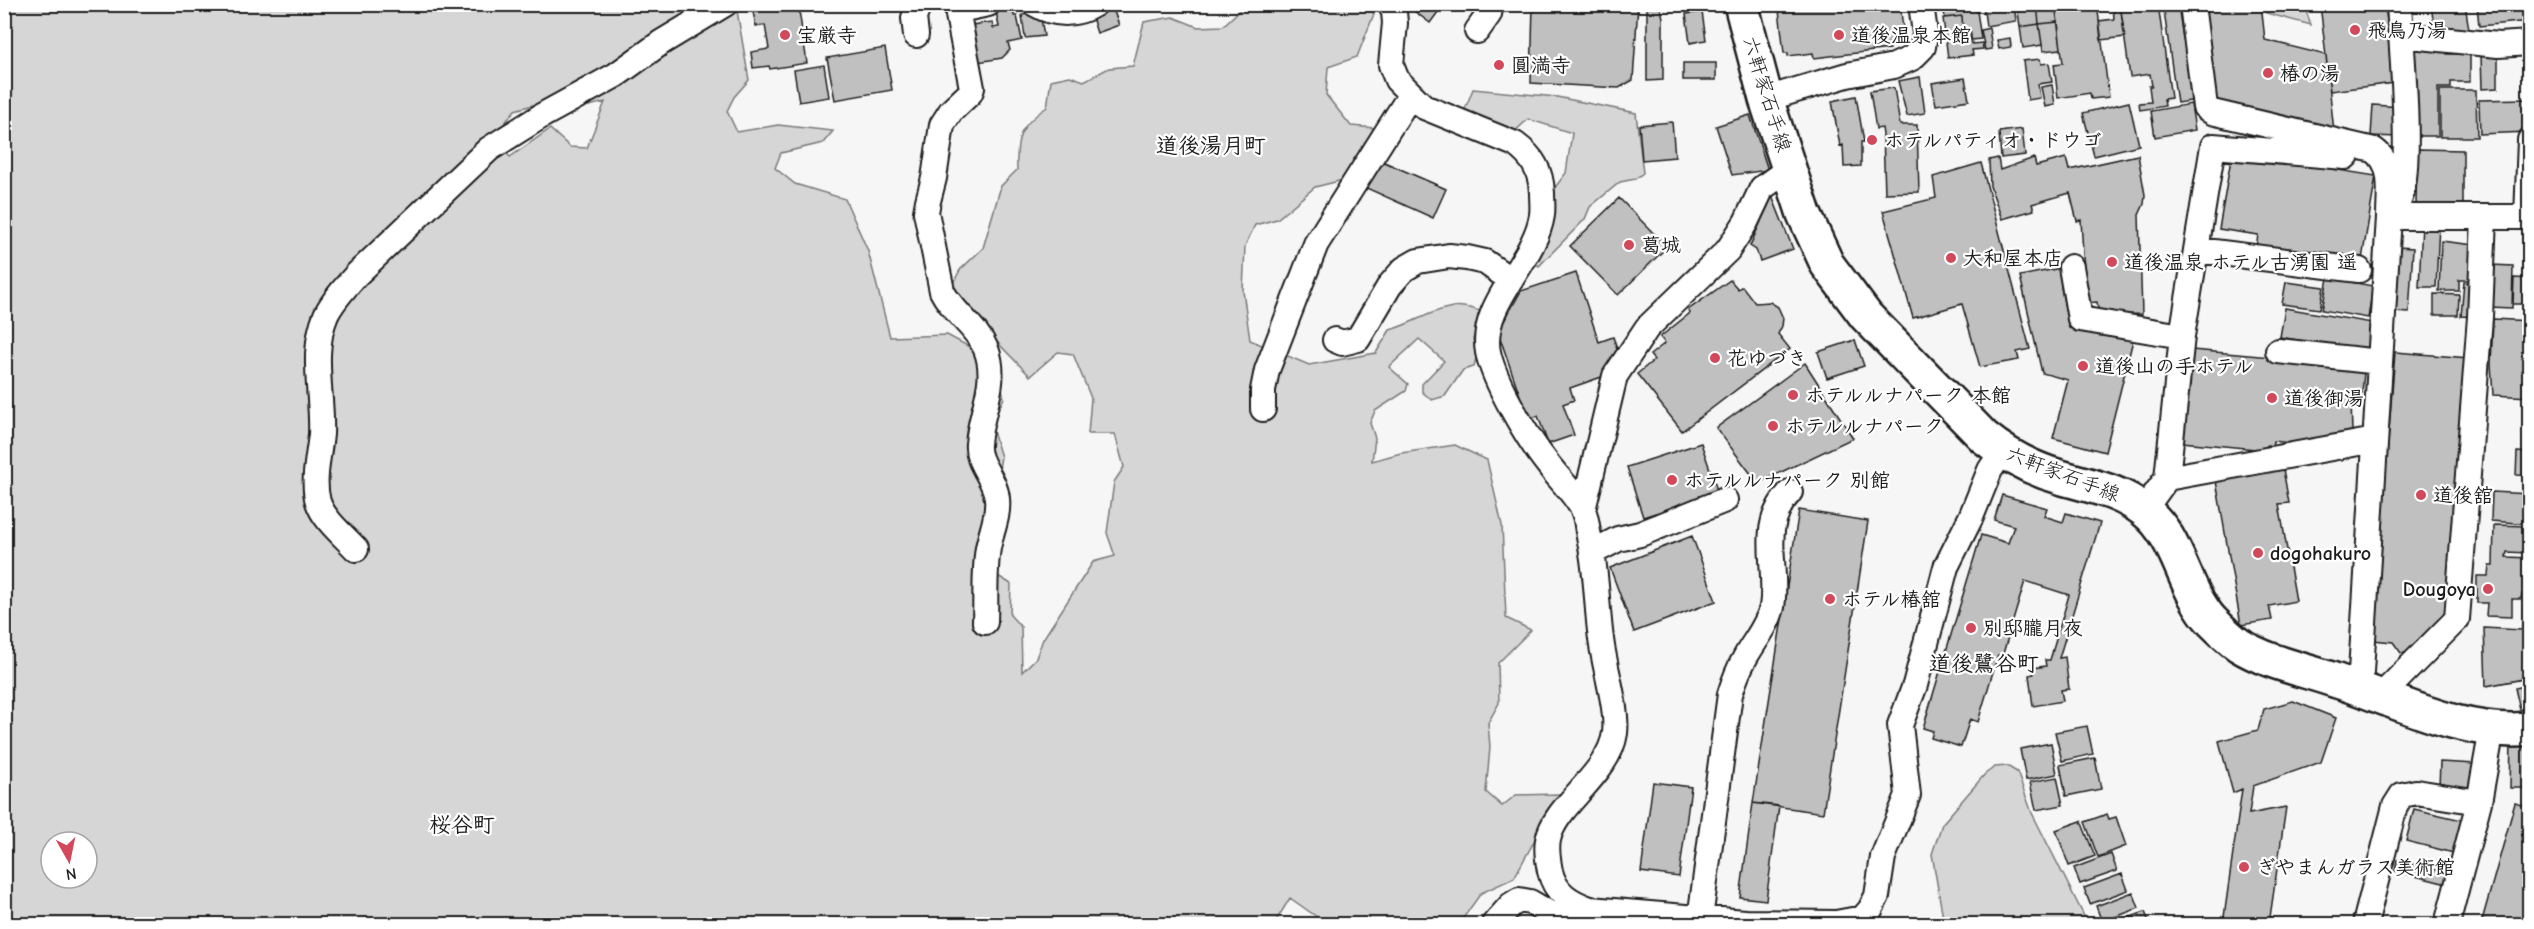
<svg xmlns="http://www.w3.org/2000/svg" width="2534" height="929" viewBox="0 0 2534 929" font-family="'Comic Neue','Klee One',sans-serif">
<rect width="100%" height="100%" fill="#f6f6f6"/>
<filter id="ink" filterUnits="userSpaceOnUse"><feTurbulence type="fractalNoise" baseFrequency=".0167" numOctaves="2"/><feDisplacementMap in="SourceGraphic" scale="12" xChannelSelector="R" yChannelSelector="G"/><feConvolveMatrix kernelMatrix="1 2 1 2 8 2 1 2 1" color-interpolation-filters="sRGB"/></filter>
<g filter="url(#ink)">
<!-- green -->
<path fill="#d6d6d6" stroke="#797979" stroke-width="1.5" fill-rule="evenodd" d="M1246,4l120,1 8,9 -17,43 -29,10 -2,28 25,31 24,2 -28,51 -32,8 -38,32 -22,6 -10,21 -2,45 7,49 59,25 67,-12 14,-23c22,-6 41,-20 63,-23 9,-2 19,2 28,4l-8,28 3,19 -2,9 -11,3 -18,26 -13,4 -10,-8v-8l22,-23 -25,-22 -30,28 19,17 -2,7 -31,20 -5,12 5,15 -3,23 29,-8 54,-8 32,15 15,65 4,93 25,12 -33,33 1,40 -11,20 2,24 -4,45 16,14 14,-11 44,-1 -46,84 -33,15 -22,31h-132l-37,-26 -16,26h-1269v-919h731l13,75 -15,17 -7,14 10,21 41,-7 55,6 -10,12 -42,10 -6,15 20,16 50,15 23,52 22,86 57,-2 49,26 8,37 -13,27 10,32 -12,70 4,46 18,11 -1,31 11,12 1,45 14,-14 7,-19 50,-77 22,-6 -8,-23 7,-51 10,-15 -9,-33h-27l3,-36 -18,-44 -15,-2 -28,24 -35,-36 -25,-2 -28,-33 18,-35 23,-22 18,-62 16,-16c-1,-33 2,-44 30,-63l4,-27 19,-4 14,5 25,-13 24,-2 11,-44 29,-5 25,10 25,-1zM554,99l31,8 20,-5 -18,46 -17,-1 -20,-18 -40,28 -17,-19 22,-28zM51,842h36v36h-36z
M2265,5h39l7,20 -45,-12z
M1473,89l84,8 79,16 7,60 -8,6 -15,3 -30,25 -5,12 -46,47 -7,-4 21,-72 13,-17 6,-40 -44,-14 -18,17 -47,-22z
M2007,766l10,6 15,41 56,111h-144l-12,-70 10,-30 43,-50 10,-7z"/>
<!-- building -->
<path fill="#c0c0c0" stroke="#1c1c1c" stroke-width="1.5" d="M768,4h30l9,59 -37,6 -1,-3 -16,2 -2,-16 18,-3 -4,-24 -9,1 -4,-19z
M1405,4h39l-14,19z
M1533,4h105l-5,76 -14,8 -88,-5z
M1647,4h13l3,14v62l-16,1z
M1789,4h111l3,24 -7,1 2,13 -9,1 1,6 -76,9 -1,-5 -25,3v-3h-4l-5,-43 3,-5z
M1943,4h33l5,35 -10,1 -1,-11 -7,1 -1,-14 -17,2z
M1983,4h31l2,17 -30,5z
M2017,4h20l2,20 -19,3z
M2037,4h18l3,18 -19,2z
M2055,4h42l12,93 -18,2 -1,-6 -32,5 -4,-34 9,-1z
M2097,4h23l5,33 -24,3 -2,-19 15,-2 -1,-14 -16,2z
M2120,4h38l13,94 -7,1 1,7 -25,4 -1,-7 12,-1 -2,-16h3l-2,-12 -20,3z
M2163,4h15l5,35 5,-1 9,62 -20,3z
M2202,4h59l4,36 61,15 8,77 -121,-29z
M2320,4h65l9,79 -64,8z
M2431,4h34l4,26 -34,5z
M2477,4h53v17l-51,5z
M1112,6l7,19 -22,8 -6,-19z
M1013,8l1,8h3l5,24 -14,3 2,7 -8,8 -24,4 -6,-37 20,-3 1,6 6,-1 -3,-16z
M1040,12l4,24 -19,2 -3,-23z
M1702,12l4,28 -16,3 -4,-29z
M1962,16l1,14 7,-1 2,15 10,-1 1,6 -11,1 1,5 -25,3 -5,-40z
M2058,22l3,27 -18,2 -4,-27z
M2039,24l3,21 -19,3 -3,-21z
M1989,28l3,21 -7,1 -4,-20z
M2010,38l1,9 -12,2 -2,-9z
M885,48l7,42 -57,10 -8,-42z
M2413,48h34v6h23v28h-19v6h-13v48h-24z
M2481,55h17v33l-16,1z
M2040,59l1,5 8,-1 3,19 -14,2 2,14 -12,2 -5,-39z
M1683,63h33v17h-33z
M824,65l5,32 -30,5 -5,-32z
M1920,77l5,36 -18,3 -9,-35z
M1965,78l4,22 -33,5 -4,-22z
M2052,85l3,20 -10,2 -4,-20z
M1894,88l6,37h17l2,67 -34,1 -2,-58 -1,-7 -6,1 -6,-38z
M2440,90h36l1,47h-37z
M1856,96l8,46h-3v24l-17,1 -1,-22 -3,1 -8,-45z
M2527,99l1,33 -48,2 -1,-34z
M2129,102l10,43 -45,11 -11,-43z
M2191,104l4,26 -40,7 -4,-26z
M2373,105l28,2 -1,30 -29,-1z
M1750,115l18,55 -36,5 -16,-49z
M1672,122l3,35 -33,3 -3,-35z
M2022,129l3,26 -24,3 -2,-26z
M2417,149l46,1v56l-47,-1z
M2232,153l144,23 -15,89 -105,-17 2,-13 -39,-6z
M2138,155l7,40 -1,9 -5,11 3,99 -43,1 -2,-13 -11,1 -5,-83 -4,1 -7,-28 -38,11 2,6 -32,9 -12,-33 -1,-26 9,-2 2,12 34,-12 2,8 30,-8 3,12z
M1375,158l71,31 -13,29 -71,-32z
M1981,163l49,186 -13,3 2,8 -39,7 -18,-63 -49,14 -30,-107 53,-13 -3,-21z
M1772,196l21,53 -33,12 -4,-11 -6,-4z
M1619,198l48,49 -49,48 -48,-49z
M2422,223l17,1 -3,63h-17z
M2441,241l33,4 2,35h-17v11h-20z
M2397,247l16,1 -4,65 -16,-1z
M2491,265l22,1 -1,42 -23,-1z
M2061,268l3,18 -3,1 8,41 41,9 1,-3 22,6 -28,112 -52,-14 15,-58 -26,-7 -22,-97z
M1576,273l23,69 14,-5 8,22 -11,15 -40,14 4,12 -11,4 11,31 -26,9 -10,-28 -10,3 -30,-87 23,-41z
M2328,278l45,8 -5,32 -46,-8z
M2514,278l16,1v25h-17z
M1730,280l8,9 4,-3 13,17 15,-1 8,5 5,11 -1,8 -4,8 12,15 -108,82 -45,-57 17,-14 -4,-5 15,-12 -5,-6 30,-24 -2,-3z
M2286,282l38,5 -4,22 -38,-5z
M2464,282l15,2 -4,33 -14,-1z
M2434,294l25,1 -1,20h-24z
M2285,308l93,16 -6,29 -92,-16z
M2493,319l37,2v76l-37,-2 -2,-31z
M1855,340l9,26 -37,12 -9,-26z
M2192,350l90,8 82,14 -2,22h-6l1,8h-6l1,29 -60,12 -19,-2 -1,5 -5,-1 -1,5 -84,-8z
M2395,352l74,6 -21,274 -33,21h-14l-8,-11 -20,-2z
M1805,363l48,75 -95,45 -42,-55z
M1701,443l17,50 -75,24 -16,-50z
M2517,452l13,1v23l-14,-1z
M2283,469l6,34 -10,1 17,97 -27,5 3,14 -31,5 -25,-144z
M2492,492l38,2v30l-39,-3z
M2002,495l45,13 -3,8 19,6 3,-9 34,10 -41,135 6,-1 4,32 -8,1 2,11 -30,5 -4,-31 5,-1 -1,-6 13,-2 -1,-6h5l19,-65 -44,-14 -23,76 -4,-2 -20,67 -8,-3 -9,28 -30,-9 2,-7 -10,-3 58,-193 27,8 6,-17 -20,-6z
M1799,510l69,11 -45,292 -70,-10z
M2494,525l33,1v27l-20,-1 -1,5 24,1v36h-8l-1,5h-9v18l-26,-1 1,-13h-10v-27h11l1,-10h4z
M1692,536l24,65 -82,31 -24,-64z
M2524,601h6v69h-6l-1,9 -37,7 -2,-58 38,2z
M2530,685v36l-7,2 -8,-35z
M2293,701l43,17 -15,44 -68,24 -4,28 37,-7 -17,117h-56l-1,-5 12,-2 18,-128 -9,4 -14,-52 39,-11 6,-21z
M2087,726l6,28 -31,7 -7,-29z
M2511,740h19v48h-20z
M2051,743l6,31 -31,6 -6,-31z
M2095,758l6,31 -35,7 -6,-31z
M2440,762l36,2 -1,25 -36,-2z
M2057,777l6,28 -27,5 -6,-28z
M1653,782l38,5 -12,90 -38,-5z
M1753,803l26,3 -13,94 -26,-3z
M2515,803l15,4v107l-3,10h-46z
M2414,809l52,12 -8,33 -52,-13z
M2107,814l2,5 7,-2 10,29 -28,11 -13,-35z
M2081,821l14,35 -26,10 -13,-36z
M2111,854l6,17 -37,13 -6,-16z
M2397,860l56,14 -2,11 -56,-14z
M2122,874l6,16 -38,14 -6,-16z
M2133,892l6,16 -37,14 -6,-16z
M2145,912l5,12h-39z"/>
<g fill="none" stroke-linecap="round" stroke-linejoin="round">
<defs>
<path id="street" d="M1035,4c20,12 41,12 60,0
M1390,4l4,8 1,11 -4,42 6,15 27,27 91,37c18,13 26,27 27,49 0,7 1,15 0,22 -7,47 -63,88 -54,137 6,30 40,87 59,111 10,14 29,32 36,47 3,6 4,15 5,22 9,35 8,71 13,107 3,27 17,69 14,94 -6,42 -61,72 -67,107 -2,10 0,21 2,31 5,22 20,31 40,38l155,13
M2192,4l13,103 7,5 162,38c21,15 15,44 15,67l-29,471
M1477,31l12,-17 2,-10
M916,35l-2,-17 5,-14
M2401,35l97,10 32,-2
M1766,99l81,-24 47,-9 18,-8 11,-11 2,-14 -4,-29
M2398,202c16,-24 3,-161 1,-198
M2389,217h138l3,-77
M2198,250l161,20
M2071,267l9,52 102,17
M1335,340l7,3 16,-4 32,-54 14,-16 14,-8 31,-5 18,2 18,4 26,18
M2278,351l102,11
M1263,409v-19l4,-20 49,-126 95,-150
M2167,478l208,-38
M1583,510l32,-134 32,-48 81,-78 18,-28 16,-34 28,-20
M2144,510l23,-32 15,-142 31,-190 132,11 2,-2
M356,549c-13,-14 -32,-29 -38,-47 -6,-21 1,-47 3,-68 2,-38 -11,-82 5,-119 7,-15 20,-28 30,-40l133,-126 54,-34 73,-40 46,-33 63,-38
M1593,552l25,-13 22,-5 85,-34
M985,622c1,-24 -1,-50 3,-74 3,-16 11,-32 9,-49 -1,-20 -21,-35 -19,-55 2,-32 21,-62 8,-95 -10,-23 -33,-36 -44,-58l-16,-79 2,-11 6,-23 8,-53 9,-14 19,-18 2,-5 -14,-73 2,-9 9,2 19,-4
M2381,696l76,-77 23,-302 4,-100
M1700,919l30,-225c4,-13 9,-26 16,-38 9,-16 22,-31 26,-49 7,-42 -15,-79 18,-115
M1494,924l17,-19 8,-5 11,2 37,22
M1742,924l3,-2 91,1 27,-5 7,-8 7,-14 6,-39 25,-62 -8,-70 15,-40 31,-118 25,-50 19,-47 12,-18
M2365,924l30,-118 7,-11 14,-3 63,10
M2447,924l32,-122 13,-73"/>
<path id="secondary" d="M1741,4l25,95 38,115 23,50 39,52 118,121c22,18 48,32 76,40 29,9 58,13 84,33 36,28 38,78 68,111 8,8 17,17 27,24 29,18 67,25 98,36 62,20 126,55 193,48"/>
</defs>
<!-- street casing -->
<use href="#street" stroke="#1c1c1c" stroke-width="28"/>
<!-- secondary casing -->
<use href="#secondary" stroke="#1c1c1c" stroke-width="38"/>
<!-- street -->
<use href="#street" stroke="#fff" stroke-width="24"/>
<!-- secondary -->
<use href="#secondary" stroke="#fff" stroke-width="33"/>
</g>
</g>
<!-- markers -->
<g fill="#d1495b" stroke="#fff" stroke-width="2">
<circle cx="2355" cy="30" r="6"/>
<circle cx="785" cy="35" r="6"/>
<circle cx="1839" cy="35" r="6"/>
<circle cx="1499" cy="65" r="6"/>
<circle cx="2268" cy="73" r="6"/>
<circle cx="1872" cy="140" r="6"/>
<circle cx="1629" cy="245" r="6"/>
<circle cx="1951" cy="258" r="6"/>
<circle cx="2112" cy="262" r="6"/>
<circle cx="1715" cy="358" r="6"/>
<circle cx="2083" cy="366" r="6"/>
<circle cx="1793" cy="395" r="6"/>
<circle cx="2272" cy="398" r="6"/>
<circle cx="1773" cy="426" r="6"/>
<circle cx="1672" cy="480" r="6"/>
<circle cx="2421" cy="495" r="6"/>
<circle cx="2258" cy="553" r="6"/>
<circle cx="2488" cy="589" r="6"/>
<circle cx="1830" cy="599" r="6"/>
<circle cx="1971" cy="628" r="6"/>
<circle cx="2244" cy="867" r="6"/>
</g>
<g text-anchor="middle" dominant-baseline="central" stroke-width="4.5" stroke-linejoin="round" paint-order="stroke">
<!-- poi labels -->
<g font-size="20" font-weight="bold" fill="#1c1c1c" stroke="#fff" text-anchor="start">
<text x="2367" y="30">飛鳥乃湯</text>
<text x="797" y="35">宝厳寺</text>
<text x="1851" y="35">道後温泉本館</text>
<text x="1511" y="65">圓満寺</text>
<text x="2280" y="73">椿の湯</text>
<text x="1884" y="140">ホテルパティオ・ドウゴ</text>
<text x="1641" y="245">葛城</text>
<text x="1963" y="258">大和屋本店</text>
<text x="2124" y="262">道後温泉 ホテル古湧園 遥</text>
<text x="1727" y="358">花ゆづき</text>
<text x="2095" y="366">道後山の手ホテル</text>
<text x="1805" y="395">ホテルルナパーク 本館</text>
<text x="2284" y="398">道後御湯</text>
<text x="1785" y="426">ホテルルナパーク</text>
<text x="1684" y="480">ホテルルナパーク 別館</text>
<text x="2433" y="495">道後舘</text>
<text x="2270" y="553">dogohakuro</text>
<text x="2476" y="589" text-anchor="end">Dougoya</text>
<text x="1842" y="599">ホテル椿舘</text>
<text x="1983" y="628">別邸朧月夜</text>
<text x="2256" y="867">ぎやまんガラス美術館</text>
</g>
<!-- street labels -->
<g font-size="20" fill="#1c1c1c" stroke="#fff">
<text transform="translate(1767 94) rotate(73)">六軒家石手線</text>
<text transform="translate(2063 474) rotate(21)">六軒家石手線</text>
</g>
<!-- quarter labels -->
<g font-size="22" font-weight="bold" fill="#1c1c1c" stroke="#fff">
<text x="1211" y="146">道後湯月町</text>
<text x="1984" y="664">道後鷺谷町</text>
<text x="462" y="825">桜谷町</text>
</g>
</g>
<!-- margin -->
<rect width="2534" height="929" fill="none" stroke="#fff" stroke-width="24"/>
<rect x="12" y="12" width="2510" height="905" fill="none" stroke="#1c1c1c" stroke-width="2" filter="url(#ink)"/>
<!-- north arrow -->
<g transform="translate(69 860) rotate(171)"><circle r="28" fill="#ffffff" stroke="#a4a4a4" stroke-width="1.5"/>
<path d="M0-4.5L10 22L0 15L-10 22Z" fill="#d1495b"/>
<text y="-9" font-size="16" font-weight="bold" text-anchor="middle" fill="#1c1c1c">N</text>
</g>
</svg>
